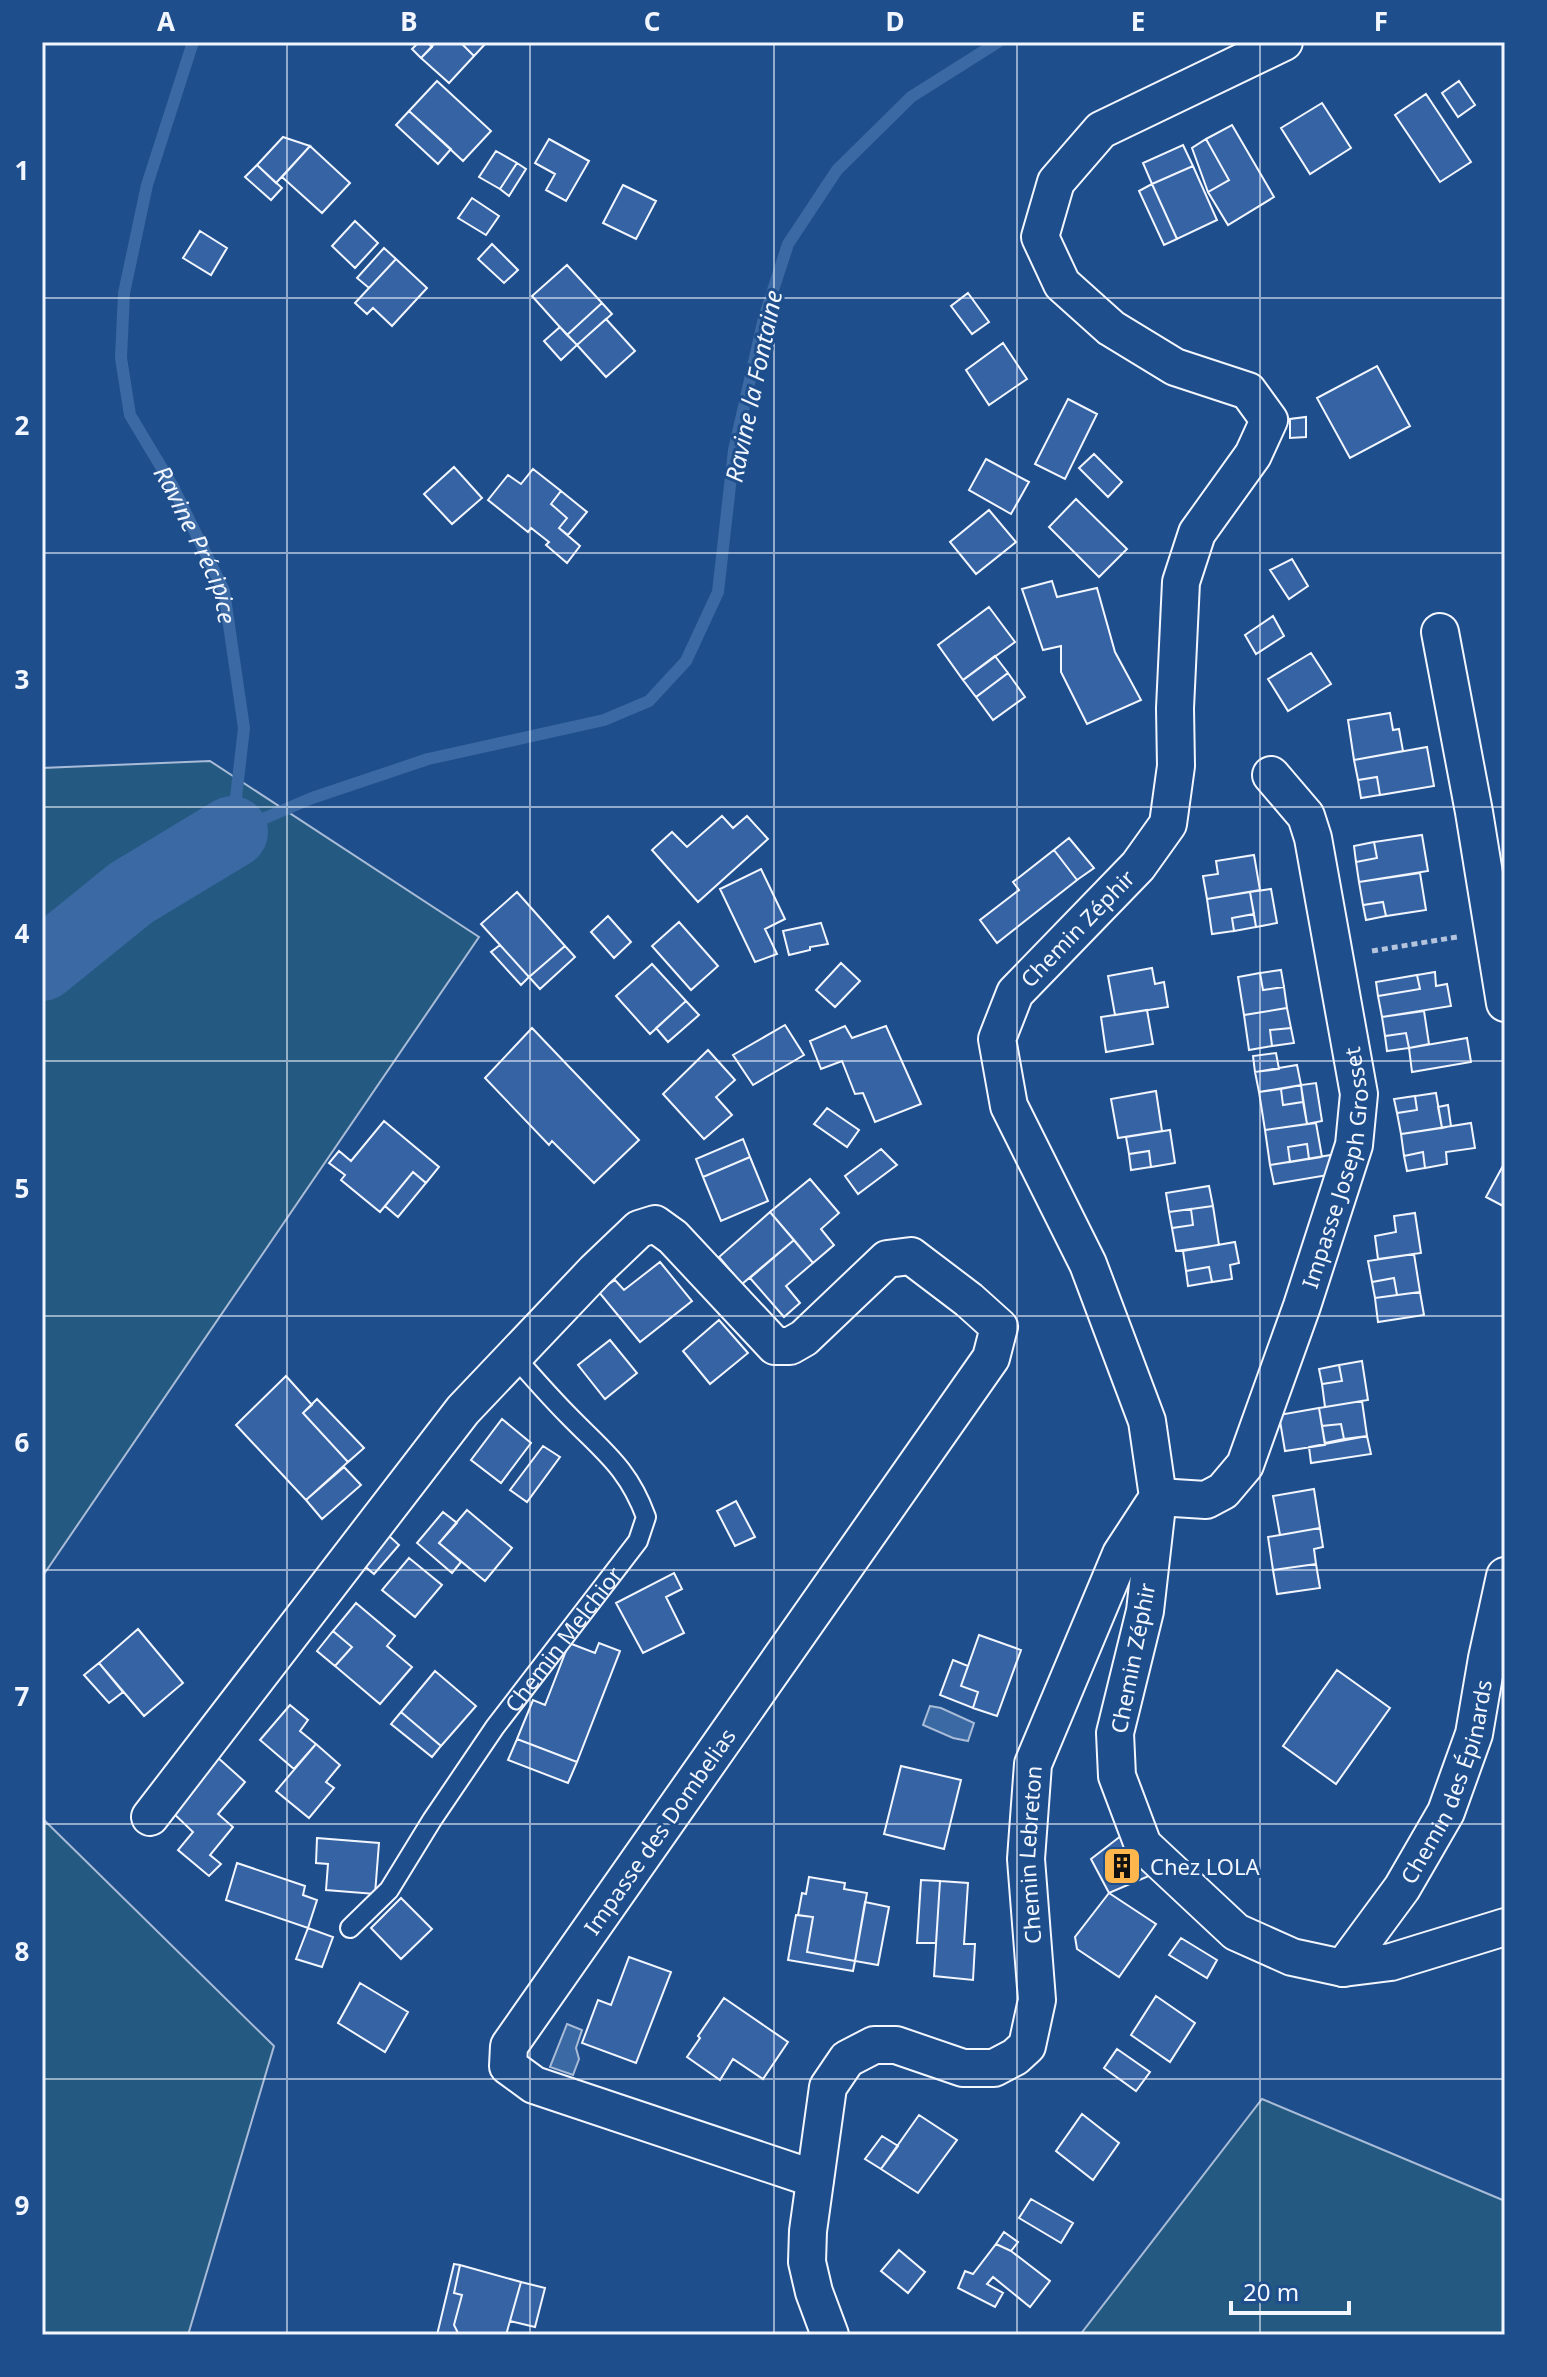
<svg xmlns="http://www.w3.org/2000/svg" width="1547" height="2377" viewBox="0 0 1547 2377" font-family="'Noto Sans',sans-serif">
<rect width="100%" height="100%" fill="#1f4e8c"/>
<!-- green -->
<path fill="#245a82" stroke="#a8bbd7" stroke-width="2" d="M210,761l269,176 -437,640v-809z
M42,1818l232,228 -86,289h-146z
M1262,2099l243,102v134h-425z"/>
<!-- water -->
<path fill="#3b69a3" stroke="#a8bbd7" stroke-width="2" d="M930,1706l11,2 33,15 -6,18 -15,-3 -30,-13z
M567,2024l15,6 -6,18 3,11 -6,16 -23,-8z"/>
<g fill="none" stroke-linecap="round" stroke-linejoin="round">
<!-- stream -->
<path stroke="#3b69a3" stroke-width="12" id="s1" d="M193,42l-46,143 -23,108 -3,65 9,57 42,70 52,106 20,137 -12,104 80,-34 116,-39 176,-39 45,-19 37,-40 32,-69 16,-142 30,-132 24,-74 49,-74 74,-73 87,-55"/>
<!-- river -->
<path stroke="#3b69a3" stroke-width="72" d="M42,965l89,-72 101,-61"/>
</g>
<!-- building -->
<path fill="#3563a3" stroke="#f2f6ff" stroke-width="2" d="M419,42h8l5,5 -11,11 -9,-9z
M436,42h24l14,14 -25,27 -28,-25z
M460,42h27l-13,14z
M437,81l54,50 -28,30 -54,-50z
M1459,81l16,24 -17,12 -16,-24z
M1426,94l45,68 -31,20 -45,-67z
M1322,103l29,45 -41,26 -29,-46z
M409,111l42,38 -13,15 -42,-39z
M1232,125l42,72 -46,28 -20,-33 21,-12 -23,-41z
M283,137l27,9 -34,37 -19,-18z
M549,139l40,22 -23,40 -20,-11 9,-16 -20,-11z
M1206,139l23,41 -21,12 -16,-44z
M1183,145l10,21 -41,18 -9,-21z
M310,146l40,37 -28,30 -40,-36z
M496,151l21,12 -17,26 -21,-12z
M517,163l9,6 -17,27 -9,-7z
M257,165l25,23 -11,12 -26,-23z
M1193,166l24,54 -40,19 -25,-55z
M1152,184l25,55 -13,6 -25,-54z
M623,185l33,16 -20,38 -33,-16z
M472,198l27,18 -13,19 -28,-17z
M355,221l23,22 -23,25 -23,-22z
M200,231l27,17 -16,27 -28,-17z
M492,244l26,26 -14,13 -26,-24z
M384,248l12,11 -27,29 -12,-10z
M396,259l31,29 -35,38 -19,-18 -6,6 -12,-11z
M567,265l35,38 -35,32 -35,-39z
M968,293l21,29 -17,12 -21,-28z
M602,303l10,11 -35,31 -10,-10z
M606,319l29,32 -29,26 -29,-32z
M560,327l17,18 -16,15 -17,-19z
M1003,343l24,36 -38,26 -23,-35z
M1377,366l33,60 -60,32 -33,-60z
M1068,399l29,15 -32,65 -30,-15z
M1306,417v20l-16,1v-19z
M1094,454l28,28 -14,15 -29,-29z
M986,459l43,23 -18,32 -42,-24z
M454,467l28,31 -30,26 -28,-30z
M533,469l28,22 -10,13 16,14 -8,10 21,18 -13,17 -21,-18 3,-3 -18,-14 -3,4 -40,-32 20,-25 13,9z
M561,491l26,21 -19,23 -9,-7 8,-10 -16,-14z
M1076,499l51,50 -28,28 -50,-50z
M989,510l27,32 -40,32 -26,-32z
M1292,559l16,27 -19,13 -19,-29z
M1052,581l5,16 40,-9 18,64 26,48 -54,24 -26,-52v-26l-18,4 -21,-61z
M989,607l26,35 -52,38 -25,-35z
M1273,616l11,20 -28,18 -11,-19z
M1311,653l20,31 -43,27 -20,-32z
M995,656l13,17 -32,24 -13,-17z
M1008,673l17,24 -32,23 -17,-23z
M1390,713l3,17 6,-1 4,22 -49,9 -6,-40z
M1427,747l7,39 -54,9 -3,-18 -19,3 -4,-20z
M1377,777l3,18 -19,3 -3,-18z
M722,816l11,12 14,-12 21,23 -70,63 -46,-52 20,-18 15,15z
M1422,835l6,36 -69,11 -3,-20 21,-4 -3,-16z
M1069,838l25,30 -17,12 -23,-30z
M1374,842l3,16 -21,4 -2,-16z
M1054,850l23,30 -80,63 -17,-23 39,-30 -6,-8z
M1254,855l6,35 -53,9 -4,-23 15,-2 -2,-13z
M761,869l24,50 -20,10 12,25 -22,8 -35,-73z
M1420,873l6,37 -40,6 -3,-14 -20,3 -4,-23z
M1271,889l6,34 -21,4 -6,-35z
M517,892l48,54 -36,31 -48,-53z
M1250,892l4,22 -22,4 2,13 -22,3 -5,-35z
M1383,902l3,14 -20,4 -3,-15z
M1254,914l2,13 -22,4 -2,-13z
M608,916l23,26 -17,16 -23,-26z
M679,922l39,44 -27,24 -39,-44z
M821,923l7,21 -18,3v3l-21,5 -6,-24z
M500,945l29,32 -8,8 -30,-33z
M565,946l10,11 -35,32 -11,-12z
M841,963l19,18 -25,26 -19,-17z
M652,964l34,37 -36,33 -34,-38z
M1152,968l3,16 9,-2 4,25 -53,8 -7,-39z
M1281,970l3,17 -21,3 -3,-17z
M1435,972l1,14 11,-2 4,22 -69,11 -4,-21 42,-7 -3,-14z
M1260,973l3,17 21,-3 3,21 -43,7 -6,-38z
M1417,975l3,14 -42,7 -2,-14z
M686,1001l13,14 -31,27 -12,-14z
M1287,1008l4,20 -21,2 2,16 -23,4 -5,-35z
M1147,1010l6,34 -47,8 -5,-35z
M1424,1011l5,33 -20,4 -3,-15 -21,3 -3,-19z
M785,1025l19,30 -51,30 -20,-30z
M845,1026l7,12 34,-12 35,78 -46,18 -12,-29 -8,1 -13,-33 -21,8 -11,-28z
M532,1028l107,112 -45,43 -42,-42 -3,4 -64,-67z
M1291,1028l3,15 -22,3 -2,-16z
M1406,1033l3,15 -22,3 -2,-15z
M1467,1038l4,24 -59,10 -3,-24z
M708,1050l27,30 -19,17 16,18 -28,24 -41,-45z
M1276,1053l3,16 -24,3 -2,-16z
M1297,1065l4,20 -42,7 -4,-20z
M1316,1083l6,38 -15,3 -6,-39z
M1301,1085l2,17 -20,3 -2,-16z
M1281,1089l2,16 20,-3 4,22 -42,6 -6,-38z
M1156,1091l6,40 -44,7 -7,-39z
M1436,1093l6,35 -41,6 -4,-21 20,-3 -2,-14z
M1415,1096l2,14 -20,3 -3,-14z
M1448,1105l3,21 -9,2 -4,-21z
M827,1108l32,22 -12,17 -33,-23z
M384,1121l55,46 -13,16 -13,-11 -33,40 -39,-32 4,-5 -16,-12 10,-12 12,10z
M1316,1123l6,34 -13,2 -2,-15 -19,3 2,15 -20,3 -5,-35z
M1471,1123l4,25 -29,4 1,12 -22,4 -2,-16 -19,4 -3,-22z
M1170,1130l5,33 -24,4 -2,-16 -20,3 -3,-17z
M743,1139l7,18 -47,20 -7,-18z
M1307,1144l2,15 -19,3 -2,-15z
M881,1149l16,16 -39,29 -13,-18z
M1149,1151l2,16 -20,3 -2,-16z
M1423,1152l2,16 -18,3 -3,-15z
M1331,1155l3,19 -60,10 -4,-19z
M750,1157l18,44 -47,20 -18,-44z
M1505,1162v45l-19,-10z
M413,1172l13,11 -28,34 -13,-11z
M810,1179l29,34 -18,16 13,16 -21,18 -43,-51z
M1209,1186l4,20 -44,6 -3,-19z
M1213,1206l6,39 -43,6 -4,-23 21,-3 -2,-16z
M1191,1209l2,16 -21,3 -3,-16z
M770,1212l24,28 -52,44 -23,-27z
M1415,1213l6,40 -43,6 -3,-23 21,-4 -2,-16z
M794,1240l19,23 -27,23 14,17 -16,14 -34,-39z
M1235,1242l4,21 -9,2 2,14 -20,3 -3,-15 -23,4 -3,-20z
M1414,1254l6,38 -23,3 -3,-17 -22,4 -4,-21z
M660,1262l32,39 -52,41 -42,-51 17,-11 9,10z
M1209,1267l3,15 -24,4 -2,-15z
M1394,1278l3,17 -22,3 -3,-16z
M1420,1292l4,23 -46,7 -3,-24z
M719,1320l29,33 -38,31 -27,-33z
M610,1340l27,33 -32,26 -27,-34z
M1362,1361l6,39 -43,7 -3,-23 20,-3 -3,-16z
M1339,1365l3,16 -20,3 -3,-15z
M286,1376l26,29 -9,8 45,49 -42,38 -70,-75z
M317,1399l47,49 -16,14 -45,-49z
M1362,1401l5,35 -23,3 -3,-15 -19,2 -3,-18z
M1319,1408l6,37 -40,6 -6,-36z
M502,1419l29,24 -30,40 -30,-23z
M1341,1424l3,15 -19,4 -3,-17z
M1367,1436l4,18 -60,9 -2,-16z
M543,1446l17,11 -33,45 -17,-12z
M344,1467l17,18 -39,34 -16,-19z
M1314,1489l6,39 -40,7 -7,-39z
M736,1501l19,36 -20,9 -18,-35z
M467,1510l45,38 -27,33 -46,-38z
M443,1512l14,11 -18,20 22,19 -9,11 -35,-30z
M1320,1528l3,19 -9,2 2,15 -43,6 -5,-33z
M387,1534l12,11 -25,29 -12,-10z
M409,1558l33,27 -27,32 -33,-27z
M1316,1564l4,24 -43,6 -4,-24z
M674,1573l8,16 -16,8 18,36 -41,20 -27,-50z
M356,1603l39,33 -8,10 25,21 -32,37 -45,-38 17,-19 -19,-16z
M138,1629l45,54 -39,33 -45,-53z
M333,1631l19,16 -17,19 -18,-15z
M979,1635l42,15 -24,66 -24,-8 5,-16 -17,-6z
M569,1643l26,10 4,-10 21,8 -43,111 -60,-23 16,-39 12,5z
M953,1660l15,6 -7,20 17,6 -5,16 -33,-13z
M99,1663l24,29 -14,11 -25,-28z
M1337,1670l53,38 -54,76 -53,-38z
M435,1671l41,35 -35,40 -40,-34z
M290,1705l18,15 -8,11 16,13 -22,25 -34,-29z
M401,1712l40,34 -9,11 -41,-33z
M517,1739l60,23 -9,21 -60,-23z
M316,1744l24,21 -14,17 8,6 -25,30 -33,-27z
M216,1756l29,26 -27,32 15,13 -23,28 11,9 -12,12 -31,-26 15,-18 -23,-22z
M901,1766l60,14 -17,69 -60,-15z
M1122,1835l34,38 -47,20 -18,-34z
M317,1838l62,5 -4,51 -49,-4 2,-26 -12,-1z
M237,1863l68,23 -2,9 14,5 -9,28 -82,-28z
M809,1877l36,6 -1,6 23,4 -12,68 -48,-9 6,-35 -15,-2 4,-22 4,1z
M921,1880l19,1 -4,62h-19z
M940,1881l28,2 -4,61h11l-2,36 -39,-4z
M1109,1893l47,31 -37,53 -42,-28 -2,-12z
M401,1898l31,31 -31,30 -30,-31z
M865,1902l24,5 -11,58 -23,-4z
M796,1915l17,2 -6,35 48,9 -2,10 -65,-11z
M308,1928l25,9 -11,30 -26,-8z
M1181,1938l36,22 -10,18 -38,-23z
M629,1957l42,15 -35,91 -54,-20 16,-43 13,5z
M360,1983l48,29 -23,40 -47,-29z
M1156,1996l39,27 -25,39 -39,-27z
M724,1998l64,44 -25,37 -30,-20 -13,21 -33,-23 13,-19 -2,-2z
M1117,2049l33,23 -14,19 -32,-23z
M1082,2114l37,29 -26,37 -37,-29z
M919,2115l38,25 -39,53 -37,-24z
M882,2136l16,10 -17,23 -16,-10z
M1031,2199l42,24 -12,20 -42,-25z
M1004,2232l14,10 -7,9 -15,-7z
M996,2244l15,7 39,30 -20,26 -37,-30 -6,7 16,9 -8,14 -37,-19 7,-17 8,3z
M899,2250l26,22 -17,21 -27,-22z
M454,2264l6,1 -6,28 8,2 -8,30 5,10h-22z
M460,2265l61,17 -15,53h-47l-5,-10 8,-30 -8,-2z
M521,2282l24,6 -10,39 -25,-6z"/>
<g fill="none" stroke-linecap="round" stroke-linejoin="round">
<defs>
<g id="service">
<path id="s2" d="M350,1928l39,-38 43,-70 63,-93 143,-186 8,-24c-18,-49 -42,-65 -77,-101 -19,-19 -37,-40 -55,-60"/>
</g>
<g id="minor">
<path d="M1284,42l-183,88 -45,52 -16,55 22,47 49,44 64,39 73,24 21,29 -16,35 -56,78 -16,49 -6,126 1,58 -8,58 -30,42 -123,127 -18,46 12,67 79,158 59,157 11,76 -13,114 -30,122 2,43 26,69 93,87 56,25 51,11 48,-6 114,-35"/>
<path d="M1440,632l34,180 31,191"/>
<path id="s3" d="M1158,1497l48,3 17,-9 22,-26 57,-159 52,-161 5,-51 -46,-256 -7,-22 -35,-41"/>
<path d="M150,1817l313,-407 132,-139 44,-42 16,-5 18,13 102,109h15l14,-8 83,-79 24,-3 58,44 30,27 -8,31 -482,688 -1,20 26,19 281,94"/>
<path id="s4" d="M1343,1968l59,-80 44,-76 28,-78 13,-76 18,-82"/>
<path id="s5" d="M830,2335l-16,-43 -7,-30 1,-31 20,-144 19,-28 27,-14h22l67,23h31l21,-11 12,-11 10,-46 -11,-141 7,-95 88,-210 32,-49"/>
</g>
</defs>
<!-- service casing -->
<use href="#service" stroke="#f2f6ff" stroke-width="22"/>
<!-- minor casing -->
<use href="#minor" stroke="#f2f6ff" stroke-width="40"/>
<!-- path -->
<path stroke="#b3c4dc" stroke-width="5" stroke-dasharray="6 4" stroke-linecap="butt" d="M1372,951l85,-14"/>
<!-- service -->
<use href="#service" stroke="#1f4e8c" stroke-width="18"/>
<!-- minor -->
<use href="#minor" stroke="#1f4e8c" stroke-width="36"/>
</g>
<!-- grid -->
<path fill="none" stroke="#f2f6ff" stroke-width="2" stroke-opacity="0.55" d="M287,42v2293M530,42v2293M774,42v2293M1017,42v2293M1260,42v2293M42,298h1463M42,553h1463M42,807h1463M42,1061h1463M42,1316h1463M42,1570h1463M42,1824h1463M42,2079h1463"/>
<!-- icons -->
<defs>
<symbol id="building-square" viewBox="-11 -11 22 22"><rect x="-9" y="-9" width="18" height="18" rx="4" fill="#ffb74d" stroke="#1f4e8c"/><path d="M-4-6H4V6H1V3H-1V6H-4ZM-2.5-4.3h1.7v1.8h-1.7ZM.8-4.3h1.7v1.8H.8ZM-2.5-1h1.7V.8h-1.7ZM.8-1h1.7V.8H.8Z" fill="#111"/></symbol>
</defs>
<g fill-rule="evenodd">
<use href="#building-square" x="1100" y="1844" width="44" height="44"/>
</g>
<g text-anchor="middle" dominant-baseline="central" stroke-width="6" stroke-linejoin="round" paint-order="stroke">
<!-- street labels -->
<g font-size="22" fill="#f2f6ff" stroke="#1f4e8c">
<text transform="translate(1077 928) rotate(-46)">Chemin Zéphir</text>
<text stroke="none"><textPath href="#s3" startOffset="414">Impasse Joseph Grosset</textPath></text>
<text stroke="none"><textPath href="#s2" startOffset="360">Chemin Melchior</textPath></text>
<text transform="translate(1132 1658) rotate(-79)">Chemin Zéphir</text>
<text stroke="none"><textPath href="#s4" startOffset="216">Chemin des Épinards</textPath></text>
<text transform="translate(659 1831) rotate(-55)">Impasse des Dombelias</text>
<text stroke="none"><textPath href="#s5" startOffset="674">Chemin Lebreton</textPath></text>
</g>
<!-- poi labels -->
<g font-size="22" fill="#f2f6ff" stroke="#1f4e8c" text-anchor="start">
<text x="1150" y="1866">Chez LOLA</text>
</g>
<!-- water labels -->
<g font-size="24" font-style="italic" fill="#f2f6ff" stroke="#1f4e8c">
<text transform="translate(753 386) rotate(-78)">Ravine la Fontaine</text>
<text stroke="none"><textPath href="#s1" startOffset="530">Ravine Précipice</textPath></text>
</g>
</g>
<!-- border -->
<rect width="1547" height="2377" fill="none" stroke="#1f4e8c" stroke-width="88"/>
<!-- scale -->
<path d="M1231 2301v12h118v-12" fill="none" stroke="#f2f6ff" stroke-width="4"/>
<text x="1243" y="2301" font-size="24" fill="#f2f6ff" stroke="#1f4e8c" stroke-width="6" paint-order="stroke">20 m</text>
<rect x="44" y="44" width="1459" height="2289" fill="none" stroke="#f2f6ff" stroke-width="3"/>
<g font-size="26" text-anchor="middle" font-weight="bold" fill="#f2f6ff">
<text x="166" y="31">A</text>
<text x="409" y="31">B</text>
<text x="652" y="31">C</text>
<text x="895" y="31">D</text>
<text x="1138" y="31">E</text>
<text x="1381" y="31">F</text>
<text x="22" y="180">1</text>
<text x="22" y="435">2</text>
<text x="22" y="689">3</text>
<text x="22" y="943">4</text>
<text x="22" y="1198">5</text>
<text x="22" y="1452">6</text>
<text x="22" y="1706">7</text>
<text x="22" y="1961">8</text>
<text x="22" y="2215">9</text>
</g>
</svg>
